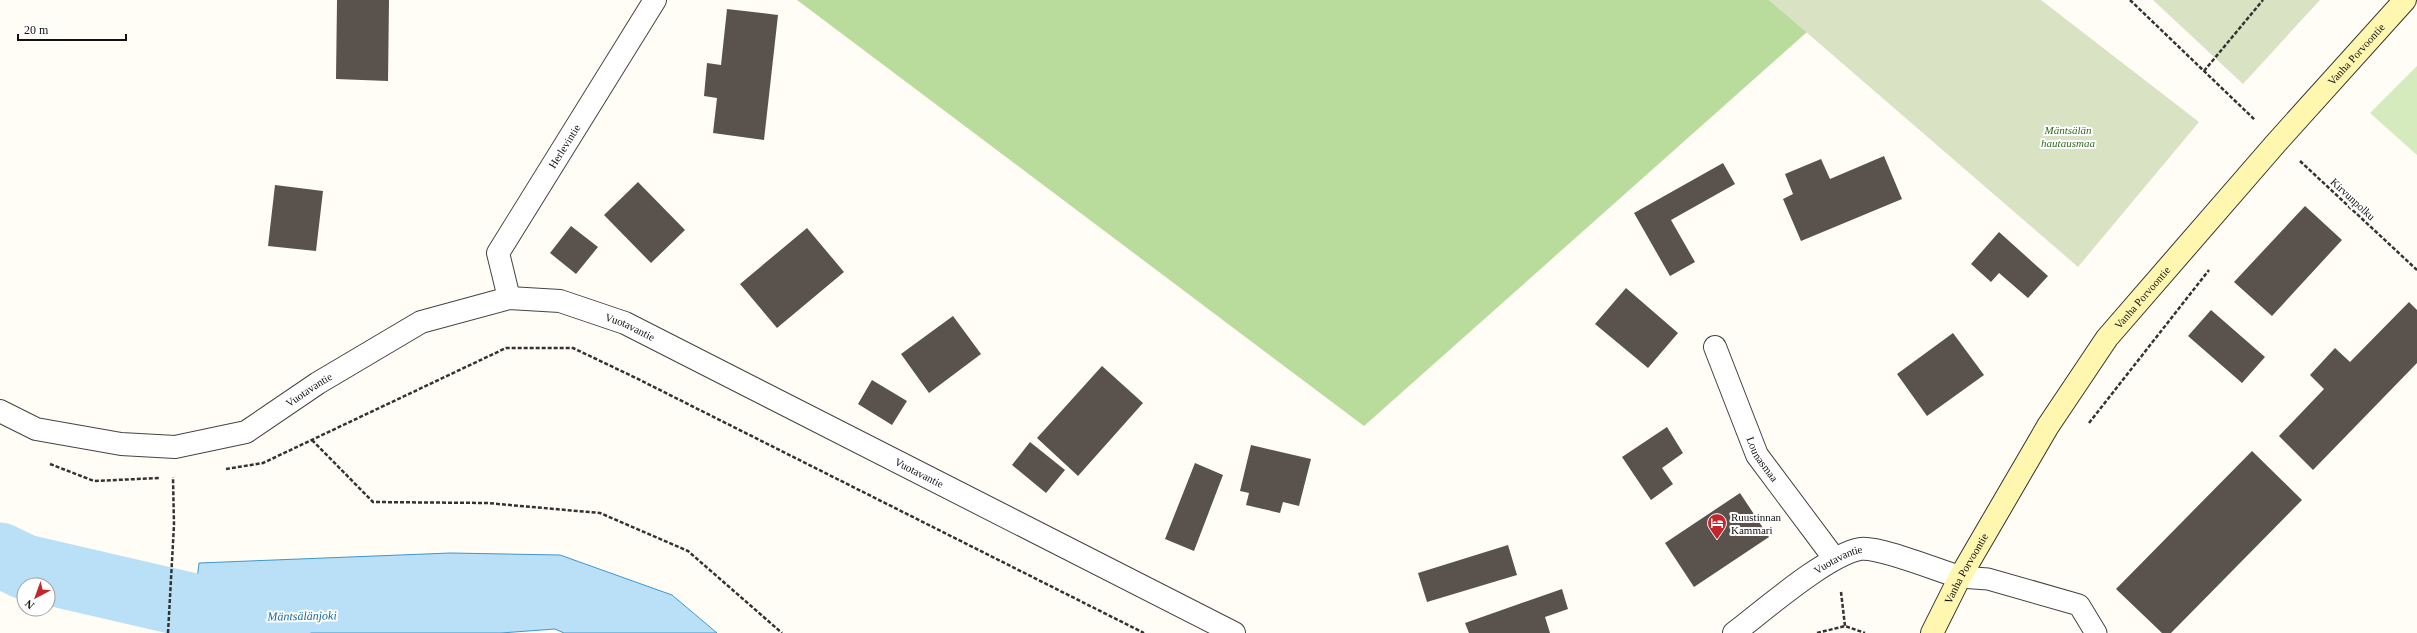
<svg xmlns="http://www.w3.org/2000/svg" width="2417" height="633" viewBox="0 0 2417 633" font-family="Georgia,serif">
<rect width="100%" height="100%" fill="#fffdf5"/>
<!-- green -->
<path fill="#d5ebbd" d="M2417,66v89l-47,-42z"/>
<!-- forest -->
<path fill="#b9dc9c" d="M797,0h972l38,32 -443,394z"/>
<!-- cemetery -->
<path fill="#d9e3c4" d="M1769,0h272l158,122 -121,145z
M2153,0h167l-77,84z"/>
<!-- water -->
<path fill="#b9e0f7" stroke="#3f96cf" d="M450,553l110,2 112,40 45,38h-153l-9,-4 -54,4h-310l8,-70z"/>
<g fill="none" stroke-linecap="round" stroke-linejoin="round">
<!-- river -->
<path stroke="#b9e0f7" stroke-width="65" d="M0,555l25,12 216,50h41"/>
</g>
<!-- building -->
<path fill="#5a524d" d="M337,0h52l-1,81 -52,-2z
M727,9l51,6 -14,125 -51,-7 4,-35 -13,-2 3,-33 14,2z
M1884,156l18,43 -101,42 -18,-42 10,-5 -8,-20 36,-15 9,20z
M1723,163l12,21 -64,36 24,42 -25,14 -36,-63z
M638,182l47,48 -34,33 -47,-48z
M275,185l48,6 -7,60 -48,-5z
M2305,206l37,34 -70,76 -38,-34z
M571,226l27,21 -22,27 -26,-21z
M807,228l37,44 -67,56 -37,-44z
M1999,232l49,44 -20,22 -29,-25 -8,9 -20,-18z
M1626,288l52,45 -30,35 -53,-44z
M2409,302l8,8v53l-104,107 -34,-34 45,-47 -14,-14 25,-27 15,14z
M2211,310l54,47 -23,26 -54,-47z
M953,316l28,38 -52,39 -28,-39z
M1953,333l31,42 -57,41 -30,-42z
M1102,366l41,37 -65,73 -41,-38z
M872,380l35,21 -15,24 -34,-21z
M1667,427l16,26 -21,15 11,16 -22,16 -29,-43z
M1030,442l35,28 -19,23 -34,-28z
M1251,445l60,14 -12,47 -16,-4 -3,11 -34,-8 3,-12 -9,-2z
M2252,451l50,49 -131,133h-9l-46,-44z
M1195,463l28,12 -29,76 -29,-12z
M1740,493l29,44 -75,50 -29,-44z
M1508,545l9,30 -90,27 -9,-29z
M1562,589l6,20 -23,8 5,16h-81l-4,-10z"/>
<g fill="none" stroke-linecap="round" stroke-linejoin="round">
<defs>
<path id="lane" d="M1960,577l28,2 91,26 17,28"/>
<g id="street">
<path id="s1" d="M509,298l-11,-45 157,-253"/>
<path id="s2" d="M1715,347l42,108 77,103"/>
<path id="s3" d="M0,411l36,18 85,15 54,3 71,-15 72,-49 103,-61 88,-24 51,3 65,22 609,310"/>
<path id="s4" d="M1734,633c29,-22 93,-78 126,-84 19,-3 79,22 100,28"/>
</g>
<g id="secondary">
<path id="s5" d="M1932,633l28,-56 88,-151 59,-88 170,-196 128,-142"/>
</g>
</defs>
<!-- lane casing -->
<use href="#lane" stroke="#444" stroke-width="23"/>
<!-- street casing -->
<use href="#street" stroke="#444" stroke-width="24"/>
<!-- secondary casing -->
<use href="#secondary" stroke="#333" stroke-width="24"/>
<!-- path -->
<path stroke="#333" stroke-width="2.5" stroke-dasharray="4 2" stroke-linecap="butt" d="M2130,0l125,120
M2204,71l59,-71
M2300,161l117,109
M2089,423l120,-153
M312,440l61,62 114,1 113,10 88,38 94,82
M50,464l44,17 66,-3
M226,469l37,-6 243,-115h67l63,30 508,255
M1841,592l4,34
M168,633l6,-108 -1,-48
M1817,633l28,-7 20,7"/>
<!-- lane -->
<use href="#lane" stroke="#fff" stroke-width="21"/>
<!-- street -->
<use href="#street" stroke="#fff" stroke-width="22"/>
<!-- secondary -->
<use href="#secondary" stroke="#fff6b0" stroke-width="22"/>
</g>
<!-- icons -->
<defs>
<symbol id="hotel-pin" viewBox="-11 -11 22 30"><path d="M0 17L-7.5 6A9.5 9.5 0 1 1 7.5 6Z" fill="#c4262e" stroke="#fff"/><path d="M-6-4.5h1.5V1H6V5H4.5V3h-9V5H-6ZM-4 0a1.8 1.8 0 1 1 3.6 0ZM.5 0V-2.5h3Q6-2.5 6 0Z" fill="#fff"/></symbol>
</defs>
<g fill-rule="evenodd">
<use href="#hotel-pin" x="1706" y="512" width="22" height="30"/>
</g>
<g text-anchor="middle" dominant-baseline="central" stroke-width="4" stroke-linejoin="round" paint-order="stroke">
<!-- street labels -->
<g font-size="11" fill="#111" stroke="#fff">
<text stroke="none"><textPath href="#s5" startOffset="721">Vanha Porvoontie</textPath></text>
<text stroke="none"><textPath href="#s1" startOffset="172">Herlevintie</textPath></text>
<text transform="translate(2353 199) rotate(43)">Kirvunpolku</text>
<text stroke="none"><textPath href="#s5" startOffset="397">Vanha Porvoontie</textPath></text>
<text stroke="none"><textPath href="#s3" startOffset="677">Vuotavantie</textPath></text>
<text stroke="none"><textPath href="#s3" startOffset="329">Vuotavantie</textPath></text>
<text stroke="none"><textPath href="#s2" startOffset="122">Lounasmaa</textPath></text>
<text stroke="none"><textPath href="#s3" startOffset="1001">Vuotavantie</textPath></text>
<text stroke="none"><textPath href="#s4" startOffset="128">Vuotavantie</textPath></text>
<text stroke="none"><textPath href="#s5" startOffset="73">Vanha Porvoontie</textPath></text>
</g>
<!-- park labels -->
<g font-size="11" font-style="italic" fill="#2f6b1f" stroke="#fff">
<text x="2068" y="130">Mäntsälän<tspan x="2068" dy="13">hautausmaa</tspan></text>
</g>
<!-- poi labels -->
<g font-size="11" fill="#111" stroke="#fff" text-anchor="start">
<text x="1731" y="517">Ruustinnan<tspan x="1731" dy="13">Kammari</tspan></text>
</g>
<!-- water labels -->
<g font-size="12" font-style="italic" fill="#1768a6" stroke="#fff">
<text transform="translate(302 616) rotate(-1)">Mäntsälänjoki</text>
</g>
</g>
<!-- north arrow -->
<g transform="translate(36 597) rotate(221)"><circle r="19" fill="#ffffff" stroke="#a0a0a0"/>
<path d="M0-3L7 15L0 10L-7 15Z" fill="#c4262e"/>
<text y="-6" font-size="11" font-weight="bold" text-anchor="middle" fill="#111111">N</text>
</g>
<!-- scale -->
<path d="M18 34v6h108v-6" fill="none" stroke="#111111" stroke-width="2"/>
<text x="24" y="34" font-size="12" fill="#111111" stroke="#ffffff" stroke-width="3" paint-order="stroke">20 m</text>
</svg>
